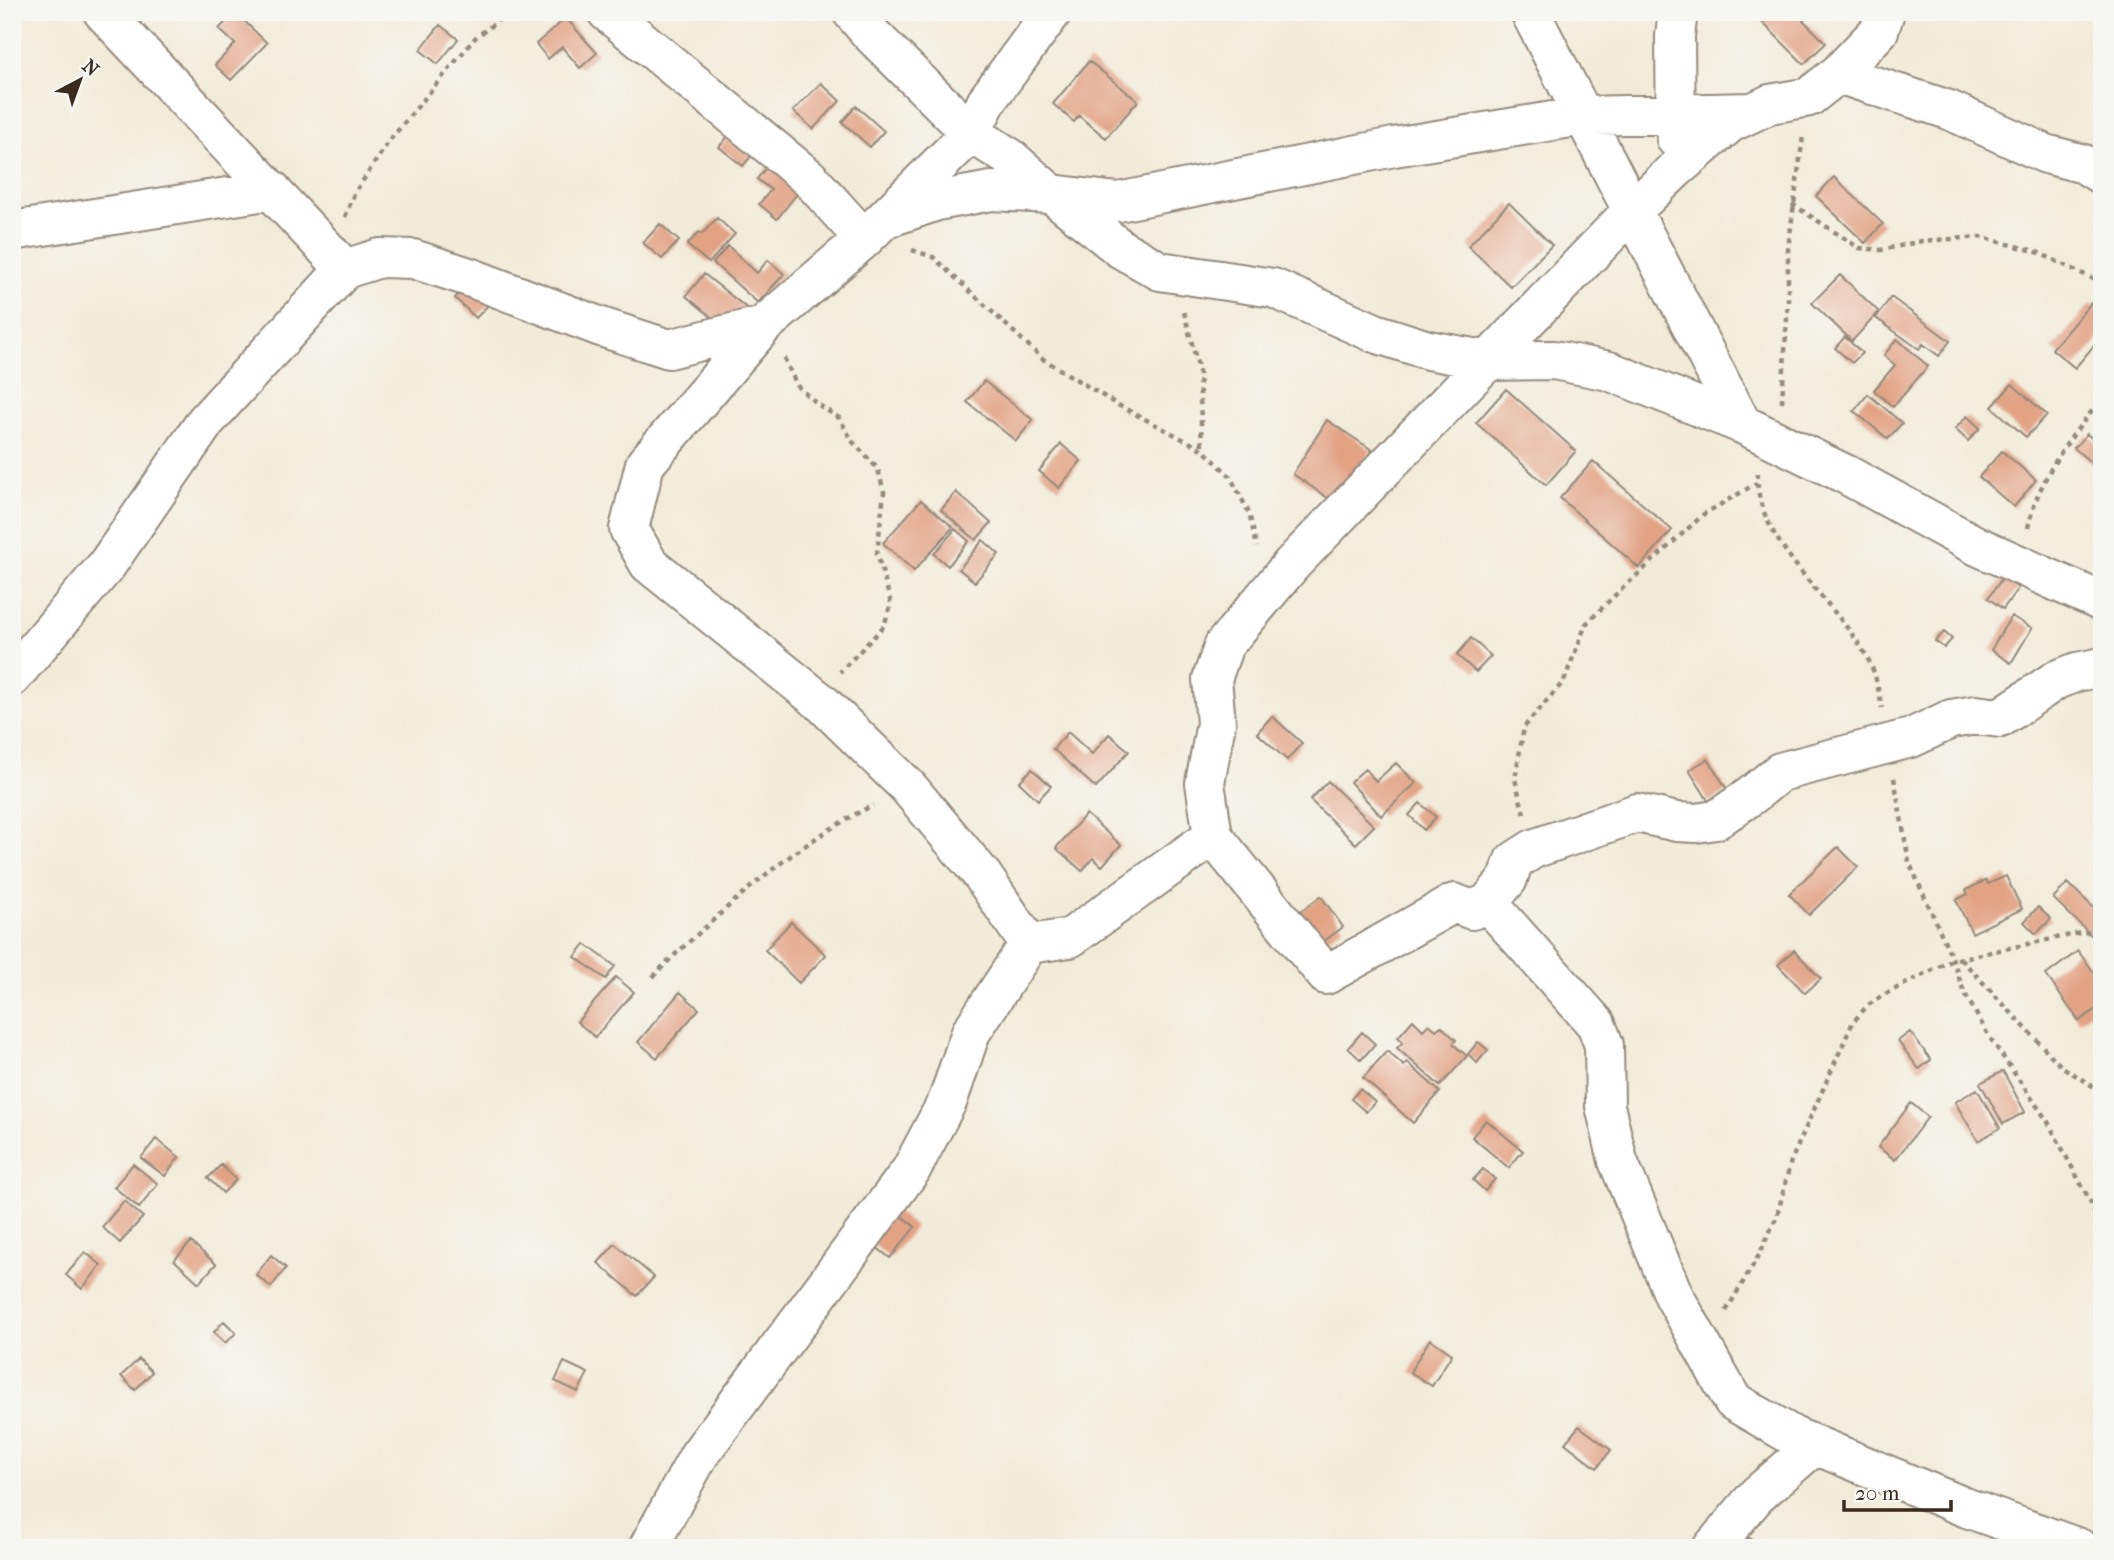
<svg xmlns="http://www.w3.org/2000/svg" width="2114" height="1560" viewBox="0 0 2114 1560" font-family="'IM FELL French Canon',serif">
<rect width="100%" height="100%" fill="#f6f6f2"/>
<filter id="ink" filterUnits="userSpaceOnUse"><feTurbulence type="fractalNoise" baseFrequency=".0143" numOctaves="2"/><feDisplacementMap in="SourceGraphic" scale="14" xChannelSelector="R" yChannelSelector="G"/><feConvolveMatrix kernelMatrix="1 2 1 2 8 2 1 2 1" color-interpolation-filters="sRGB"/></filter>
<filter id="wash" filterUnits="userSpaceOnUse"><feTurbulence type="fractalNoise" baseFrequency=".00686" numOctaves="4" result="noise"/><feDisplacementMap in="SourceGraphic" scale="28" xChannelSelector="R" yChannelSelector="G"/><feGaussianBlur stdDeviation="1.57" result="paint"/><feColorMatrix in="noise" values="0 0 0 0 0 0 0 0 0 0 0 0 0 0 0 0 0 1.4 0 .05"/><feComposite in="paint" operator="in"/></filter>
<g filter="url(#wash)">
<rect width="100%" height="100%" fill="#f2ebd9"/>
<g id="blocks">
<!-- building -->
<path fill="#e2a385" d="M235,12l32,31 -36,37 -16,-15 20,-21 -16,-15z
M1773,12h22l31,31 -22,21 -42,-42z
M566,18l31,35 -17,15 -18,-21 -14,12 -12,-15z
M440,25l18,14 -20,25 -18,-14z
M1089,61l49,40 -32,37 -27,-22 -5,6 -21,-18z
M821,83l19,18 -27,28 -20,-18z
M856,106l28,25 -14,16 -28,-25z
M733,130l23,20 -13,16 -24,-19z
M769,164l31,26 -23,29 -18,-15 12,-14 -14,-11z
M1834,177l49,47 -18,19 -49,-47z
M1509,203l43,42 -41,42 -43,-41z
M717,218l18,16 -26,29 -22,-18 12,-13 3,2z
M660,224l19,17 -17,18 -19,-16z
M728,246l29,27 11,-13 16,14 -26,29 -45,-40z
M704,274l45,36 -19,22 -44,-36z
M1840,275l39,37 -27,29 -40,-38z
M469,283l21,20 -14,15 -21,-20z
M1891,297l59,44 -11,15 -16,-12 -4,5 -43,-31z
M2091,303l11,9v24l-27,32 -23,-19z
M1845,337l17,16 -10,10 -17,-15z
M1897,339l31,27 -35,41 -19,-17 21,-25 -11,-10z
M984,381l49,39 -17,21 -49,-39z
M2012,384l35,31 -21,22 -34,-30z
M1506,389l70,62 -30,34 -70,-62z
M1868,394l34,29 -14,16 -34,-28z
M1967,416l13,12 -12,13 -13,-12z
M1327,420l45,30 -37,53 -42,-29z
M2087,434l15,13v25l-28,-24z
M1061,444l20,17 -22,27 -20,-17z
M2002,451l34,29 -22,27 -35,-30z
M1593,461l79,69 -33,38 -79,-70z
M956,492l35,31 -15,17 -35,-30z
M921,500l32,27 -39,44 -31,-28z
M955,529l14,12 -21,25 -14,-12z
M983,540l16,14 -24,28 -16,-13z
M2003,577l15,11 -15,21 -15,-11z
M2011,616l21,12 -21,35 -20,-13z
M1944,632l8,7 -8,9 -9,-7z
M1471,638l20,18 -15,16 -19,-17z
M1272,716l30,27 -15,17 -30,-27z
M1068,732l24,22 17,-20 20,17 -33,37 -43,-39z
M1708,759l20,32 -19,11 -20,-32z
M1396,763l20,20 -35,33 -31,-34 15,-13 11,12z
M1032,769l19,17 -13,14 -19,-18z
M1328,781l46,45 -18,18 -46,-44z
M1420,803l16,14 -12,13 -15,-15z
M1086,814l35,31 -19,21 -9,-8 -11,13 -26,-23z
M1838,847l20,20 -49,48 -20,-21z
M2006,876l16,33 -50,24 -16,-33 12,-6 -2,-4 20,-10 2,4z
M2068,883l34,33v13l-9,8 -40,-39z
M1321,896l22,31 -28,21 -22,-31z
M2038,907l13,12 -15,15 -12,-12z
M791,922l35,33 -27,28 -34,-33z
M585,944l30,22 -9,13 -31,-22z
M1794,950l27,29 -16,14 -27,-28z
M2078,951l24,32v22l-23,16 -33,-46z
M616,977l18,15 -39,45 -18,-15z
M680,992l19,17 -42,49 -19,-16z
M1413,1020l10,10 6,-6 7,6 5,-4 15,14 -3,4 14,12 -27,30 -43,-38 6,-6 -5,-5z
M1362,1032l13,12 -14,16 -13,-12z
M1910,1032l21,28 -12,9 -21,-28z
M1478,1042l10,8 -11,13 -9,-9z
M1387,1051l17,15 3,-4 33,30 -27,31 -50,-45z
M2003,1071l22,41 -22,12 -23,-41z
M1360,1089l15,13 -9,10 -15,-13z
M1977,1089l23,39 -22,13 -23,-39z
M1911,1103l17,14 -33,43 -17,-13z
M1486,1120l37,31 -14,17 -37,-31z
M156,1139l23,18 -14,19 -24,-18z
M133,1164l25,20 -19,24 -25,-21z
M221,1165l15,15 -13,13 -15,-15z
M1483,1169l12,10 -10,12 -12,-11z
M124,1201l19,16 -23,26 -18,-16z
M896,1211l19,16 -25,31 -20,-16z
M191,1242l25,22 -17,19 -25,-23z
M615,1244l39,33 -17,19 -39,-33z
M85,1252l16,13 -19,24 -16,-14z
M271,1255l15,13 -15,19 -15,-12z
M224,1321l12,12 -11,10 -11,-11z
M1430,1339l22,15 -20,32 -22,-14z
M139,1359l13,13 -17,18 -14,-14z
M564,1362l24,11 -10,19 -23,-11z
M1579,1426l32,24 -14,18 -32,-25z
M1748,1537l17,11h-25z"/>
</g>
</g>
<g filter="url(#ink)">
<use href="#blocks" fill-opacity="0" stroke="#968a7c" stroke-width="2"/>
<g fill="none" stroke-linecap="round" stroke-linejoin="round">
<defs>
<path id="minor" d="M103,12l242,257
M607,12l202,166 55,61
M852,12l17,20 102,101 38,24 34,30 78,62 39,22 113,17 102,45 53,17 62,11 64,-1 55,11 133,53 105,51 128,70 127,57
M1052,12l-64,87 -17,34 -107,106 -100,86 -119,139 -16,65 20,35 173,139 86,84 74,88 47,69 41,-6 143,-102 -8,-53 11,-60 -4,-44 12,-34 68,-81 341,-354 43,-41 54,-46 40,-19 39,-7 29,-23 41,-43 6,-19
M1530,12l212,412
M1838,74l111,36 97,44 38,10 18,11
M1676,139l-1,-103 3,-24
M893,216l44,-15 54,-10 61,3 66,8 276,-55 189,-31 169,-4
M12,231l260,-41
M12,677l94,-111 100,-145 139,-152 35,-11 33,1 56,18 132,50 68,22 95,-24
M1213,836l113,139 128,-72 18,7 16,-7 20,-24 5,-17 20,-13 104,-36 40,9 19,1 20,-3 36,-25 28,-23 131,-34 40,-19 25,-4 24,3 56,-38 21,-8 25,-5
M1488,903l108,121 8,21 1,61 13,55 56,135 59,105 60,35 22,9 152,63 112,40
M648,1548l51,-93 212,-285 37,-70 23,-68 58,-88
M1712,1548l45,-53 58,-50"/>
</defs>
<!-- minor casing -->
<use href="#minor" stroke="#968a7c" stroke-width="42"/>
<!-- path -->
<path stroke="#968a7c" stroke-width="4.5" stroke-dasharray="5 5" stroke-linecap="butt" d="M1792,204l67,44 22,2 41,-9 59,-4 54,14 67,32
M345,217l9,-23 35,-53 86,-103 26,-20 25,-6
M912,250l21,7 110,102 75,46 84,44 28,27 19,37 8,34
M1184,312l15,59 3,77
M784,358l14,29 18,16 23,15 14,24 25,27 6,23 -7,61 14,50 -7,23 -44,46
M1782,402l6,-102v-51l15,-113
M1758,473c-7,66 82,131 111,188 7,13 10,32 13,47
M2028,528c10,-50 42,-91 74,-129
M1894,778l15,84 44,98 11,32 24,43 60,87 42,79 12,30
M1524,814l-9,-35 9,-52 40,-46 22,-57 27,-27 91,-83 53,-31
M1961,959l100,107 41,26
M653,977c17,-19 36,-35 55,-52 50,-47 104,-89 165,-120
M1726,1311l33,-56 18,-39 14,-55 62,-139 14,-16 16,-11 70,-35 122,-26 27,-4"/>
<!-- minor -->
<use href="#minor" stroke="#fff" stroke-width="38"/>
</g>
</g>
<!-- margin -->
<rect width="2114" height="1560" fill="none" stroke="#f6f6f2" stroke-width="42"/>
<!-- north arrow -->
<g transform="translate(80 80) rotate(41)" stroke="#f6f6f2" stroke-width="5" paint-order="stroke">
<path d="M0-5L12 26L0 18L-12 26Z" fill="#3b2a1e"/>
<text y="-10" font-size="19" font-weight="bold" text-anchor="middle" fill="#3b2a1e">N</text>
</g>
<!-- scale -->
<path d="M1844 1500v10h107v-10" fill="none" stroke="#3b2a1e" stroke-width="3.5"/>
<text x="1855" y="1500" font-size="21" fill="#3b2a1e" stroke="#f6f6f2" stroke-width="5" paint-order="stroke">20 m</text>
</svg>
